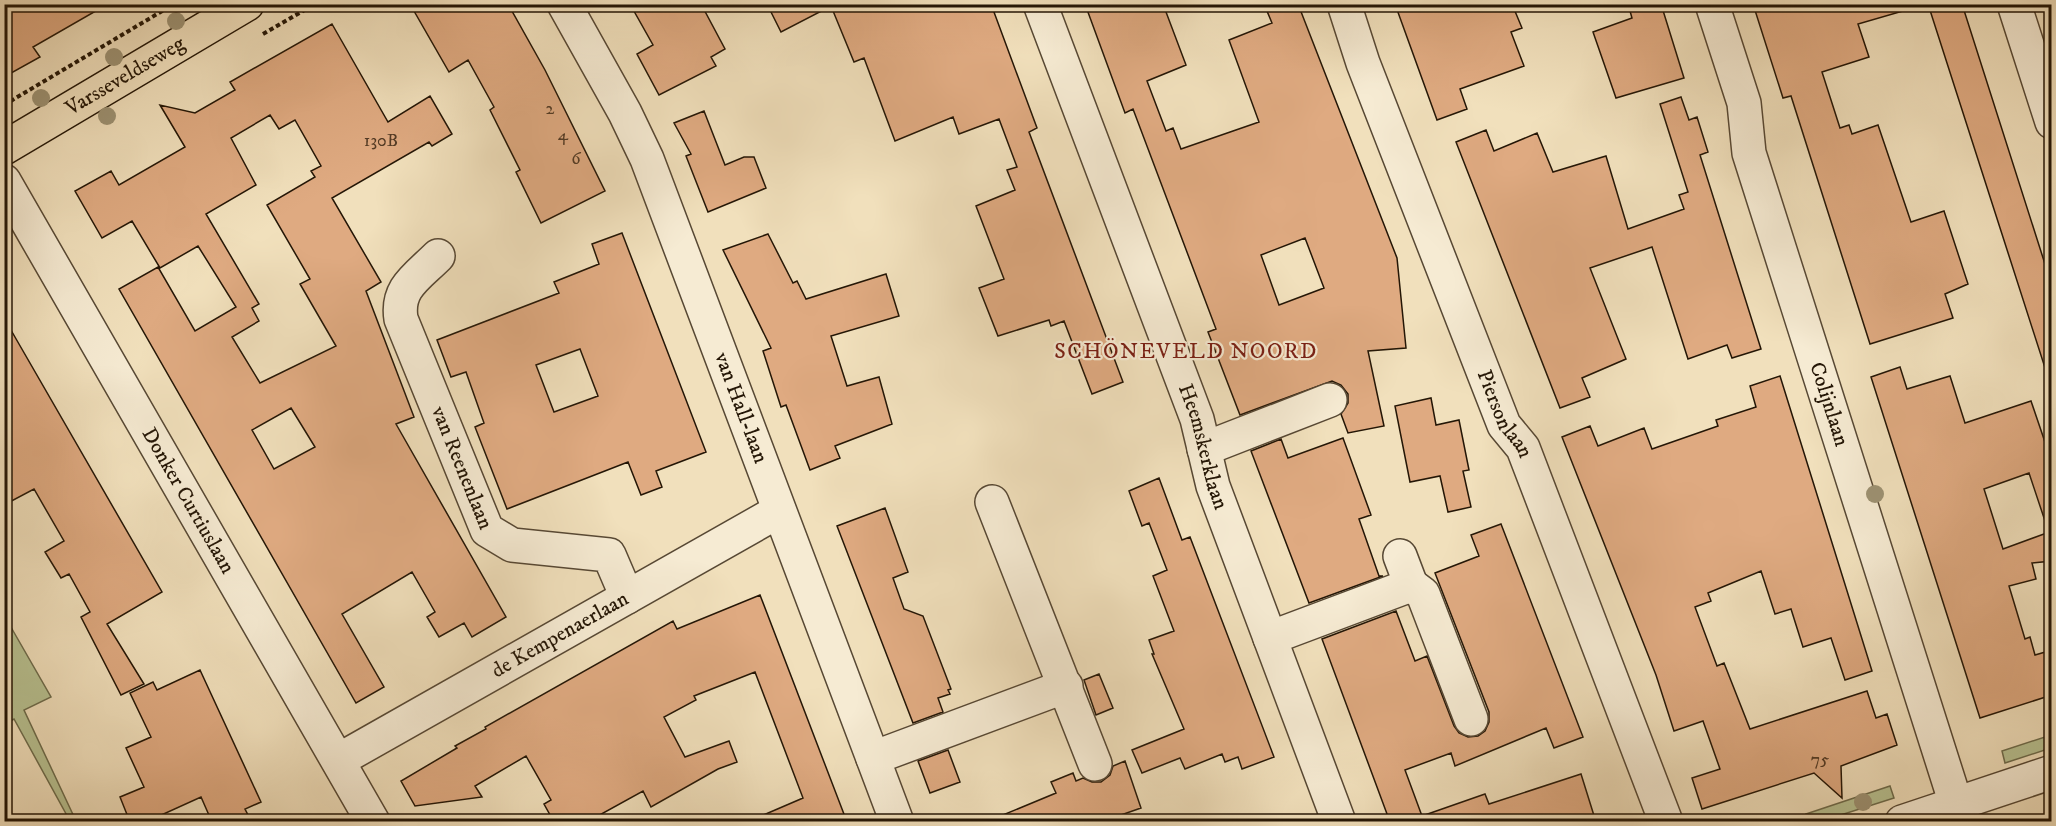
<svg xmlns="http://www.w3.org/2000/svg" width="2056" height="826" viewBox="0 0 2056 826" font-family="'IM FELL DW Pica',serif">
<rect width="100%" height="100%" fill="#f1e0bc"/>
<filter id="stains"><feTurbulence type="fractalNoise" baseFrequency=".00333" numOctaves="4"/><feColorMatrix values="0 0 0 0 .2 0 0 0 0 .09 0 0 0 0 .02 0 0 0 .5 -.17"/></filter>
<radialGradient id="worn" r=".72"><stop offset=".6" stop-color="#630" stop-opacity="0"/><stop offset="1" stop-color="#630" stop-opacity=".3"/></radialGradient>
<!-- green -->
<path fill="#b8c292" stroke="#6e6c4c" stroke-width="1.5" d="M4,615l47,82 -27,13 52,111h-6l-56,-102 -9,5z
M2051,735v13l-46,15 -3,-12z
M1890,786l4,12 -72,23h-13l-3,-7z"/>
<!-- building -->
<path fill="#dfaa81" stroke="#241606" stroke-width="1.5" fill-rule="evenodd" d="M4,4h104l-75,43 7,10 -36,20z
M410,4h98l37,66 60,121 -64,32 -25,-51 4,-2 -30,-60 4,-3 -26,-47 -19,12z
M630,4h71l24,45 -14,8 5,9 -57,29 -22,-41 16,-9z
M767,4h224l46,124 -8,4 94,250 -31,12 -28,-73 -13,5 -2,-6 -51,16 -19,-48 25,-9 -28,-73 39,-16 -8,-20 10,-3 -18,-48 -40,15 -6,-17 -58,24 -31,-83 -10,4 -23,-56 -50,26z
M1085,4h78l23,61 -39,16 19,50 7,-3 8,21 78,-27 -30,-82 43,-17 -8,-19h34l99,254 9,90 -38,3 16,75 -36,7 -7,-19 7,-11v-9l-7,-9 -9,-4 -92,34 -32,-83 8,-3 -83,-220 -8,4zM1305,238l19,50 -45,17 -18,-50z
M1395,4h117l10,24 -11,4 13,34 -64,23 7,20 -30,11z
M1628,4h33l23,74 -68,20 -23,-66 39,-14z
M1753,4h149l1,7 -45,13 11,33 -47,15 18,56 9,-3 3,9 26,-9 33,97 33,-11 24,73 -23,10 8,24 -83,26 -79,-248 -8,2z
M1928,4h34l90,282v88h-5z
M332,24l56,98 42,-26 22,38 -20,12 -3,-4 -97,56 49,84 -15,9 48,126 -18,7 110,193 -34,20 -8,-14 -25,14 -12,-20 8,-5 -23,-40 -70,42 42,73 -28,16 -237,-414 39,-22 37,64 41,-24 -38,-61 -38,22 -28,-47 -30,17 -27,-47 36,-20 8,14 66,-38 -25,-42 35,8 40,-23 -5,-8zM270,115l9,14 16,-9 26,46 -10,5 4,6 -48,28 43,74 -10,5 36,62 -76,37 -28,-46 27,-16 -7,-13 7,-4 -53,-90 50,-29 -25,-47zM291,408l24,39 -41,22 -22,-39z
M1681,97l8,23 8,-3 11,35 -8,3 61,194 -29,9 -5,-13 -39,14 -36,-112 -62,21 36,91 -44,19 8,19 -30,11 -104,-266 30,-12 8,21 43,-18 16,39 53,-16 22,73 56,-20 -5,-14 9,-3 -28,-88z
M704,111l21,54 19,-8h10l12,31 -58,24 -22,-56 5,-2 -17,-31z
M622,233l84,219 -50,19 6,16 -21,8 -13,-33 -121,47 -32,-82 9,-4 -18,-51 -15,5 -14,-37 122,-47 -5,-11 45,-18 -7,-20zM580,349l18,47 -44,16 -18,-47z
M768,234l25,49 4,-2 9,18 80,-25 13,42 -68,20 16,50 32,-9 13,47 -57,22 5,12 -30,12 -24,-65 -5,2 -18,-56 8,-3 -48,-98z
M4,318l158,274 -55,32 37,60 -23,11 -40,-78 9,-5 -21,-38 -8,4 -16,-26 19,-11 -30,-52 -30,16z
M1900,367l7,22 43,-13 15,47 66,-22 16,47 5,1v77l-5,1 -18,-54 -45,16 19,60 49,-18v30l-20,2 4,16 -27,7 16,53 5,-2 5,18 17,-5v45l-72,23 -109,-341z
M1780,376l92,295 -27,9 -14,-42 -28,9 -12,-38 -16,5 -14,-43 -53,22 3,8 -16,6 22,59 7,-3 26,66 117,-38 9,27 11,-4 10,31 -56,21 1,32 -28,-25 -112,36 -10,-31 28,-9 -17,-48 -29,10 -18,-56 -94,-238 28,-11 8,20 46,-18 8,21 66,-23 -2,-6 40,-13 -6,-21z
M1431,398l5,27 23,-5 10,50 -6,1 8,36 -23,5 -8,-36 -30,6 -15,-76z
M1343,438l28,77 -12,4 20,57h4l-74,27 -58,-152 30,-12 7,19z
M1159,478l23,62 8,-3 84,220 -32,12 -4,-12 -13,5 -3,-8 -37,15 -5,-11 -38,15 -10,-23 52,-21 -32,-75h2l-5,-14 25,-9 -21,-55 14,-6 -18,-47 -7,3 -13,-35z
M885,508l23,64 -15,6 11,31 19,7 28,73 -3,1 2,4 -12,4 5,14 -30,11 -76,-197z
M1501,524l82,213 -29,11 -8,-20 -91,38 -4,-13 -46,17 17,46 63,-22 4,10 92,-30 15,48h-206l-68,-183 74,-28 19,50 12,-5 27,70 5,7 9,4 10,-1 7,-5 4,-9v-10l-54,-139 44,-17 -8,-21z
M760,595l87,227h-100l56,-24 -48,-126 -61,24 2,4 -32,17 21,40 44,-16 8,21 -19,7 -67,38 -8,-16 -56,31h-33l-10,-18 7,-4 -25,-44 -51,30 7,11 -67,9 -14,-25 56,-33 -2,-2 31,-17 -1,-2 188,-106 4,8z
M200,670l61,132 -16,7 3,6 -13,7h-23l-11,-25 -55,25h-16l-10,-25 24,-10 -18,-39 25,-11 -21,-44 23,-11 4,8z
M1099,674l14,34 -17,7 -12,-35z
M948,750l12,32 -30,11 -12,-32z
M1125,761l16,47 -40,14h-115l70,-29 -5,-11 22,-9 3,8 7,-3 9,4h9l9,-7 3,-9z"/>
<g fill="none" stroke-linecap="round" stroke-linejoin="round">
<defs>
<g id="minor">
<path id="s1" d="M564,4l61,109 22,46 250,663"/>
<path id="s2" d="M1040,4l157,415 16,67 126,336"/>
<path id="s3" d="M1344,4l19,59 141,362 19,23 143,374"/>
<path id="s4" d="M1712,4l32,99 5,50 207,651"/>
<path d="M2014,4l38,118"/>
<path id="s5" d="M4,181l369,641"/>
<path id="s6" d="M438,256c-21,21 -42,32 -37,63l86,211 25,15 97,10 18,42"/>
<path d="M1204,449l126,-49"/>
<path d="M992,502l103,262"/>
<path d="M1400,556l11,29"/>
<path d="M1270,638l141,-53 12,9 48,125"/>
<path d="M873,758l193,-72"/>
<path id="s7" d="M339,760l440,-249"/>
<path d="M1902,822l150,-50"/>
</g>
<g id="major">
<path id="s8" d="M4,148l243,-144"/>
</g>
</defs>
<!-- minor casing -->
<use href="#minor" stroke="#574834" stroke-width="36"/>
<!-- major casing -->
<use href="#major" stroke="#241606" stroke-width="36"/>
<!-- path -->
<path stroke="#241606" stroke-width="4" stroke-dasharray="4.5 3" stroke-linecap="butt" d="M263,34l52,-30
M4,105l170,-101"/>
<!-- minor -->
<use href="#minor" stroke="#f6ebd3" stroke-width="33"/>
<!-- major -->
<use href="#major" stroke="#f1e0bc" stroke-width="33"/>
</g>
<!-- trees -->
<g fill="#9d9273">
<circle cx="176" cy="21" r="9"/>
<circle cx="114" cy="57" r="9"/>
<circle cx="41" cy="98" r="9"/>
<circle cx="107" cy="116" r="9"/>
<circle cx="1875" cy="494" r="9"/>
<circle cx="1863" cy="802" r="9"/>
</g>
<g text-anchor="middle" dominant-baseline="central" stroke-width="4.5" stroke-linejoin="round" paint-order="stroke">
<!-- number labels -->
<g font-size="18" fill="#533b25">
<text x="550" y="109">2</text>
<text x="563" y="135">4</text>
<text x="381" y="141">130B</text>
<text x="576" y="159">6</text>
<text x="1820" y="760">75</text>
</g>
<!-- street labels -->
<g font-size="21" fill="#241606" stroke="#f6ebd3">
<text stroke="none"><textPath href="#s8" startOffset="141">Varsseveldseweg</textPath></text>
<text stroke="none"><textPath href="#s4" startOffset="418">Colijnlaan</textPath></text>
<text stroke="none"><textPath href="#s1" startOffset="442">van Hall-laan</textPath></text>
<text stroke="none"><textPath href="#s3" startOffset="441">Piersonlaan</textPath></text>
<text stroke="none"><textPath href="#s2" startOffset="472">Heemskerklaan</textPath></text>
<text stroke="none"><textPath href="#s6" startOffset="238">van Reenenlaan</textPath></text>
<text stroke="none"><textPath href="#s5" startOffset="369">Donker Curtiuslaan</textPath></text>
<text stroke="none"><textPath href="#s7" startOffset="254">de Kempenaerlaan</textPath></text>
</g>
<!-- neighbourhood labels -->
<g font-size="22" letter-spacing="1.5" fill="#7a1f14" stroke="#f6ebd3">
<text x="1186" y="351">SCHÖNEVELD NOORD</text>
</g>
</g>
<!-- margin -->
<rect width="2056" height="826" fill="none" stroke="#f1e0bc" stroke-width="24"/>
<rect x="6" y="6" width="2044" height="814" fill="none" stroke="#241606" stroke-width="3"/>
<rect x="12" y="12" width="2032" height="802" fill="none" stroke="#241606" stroke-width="1.5"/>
<rect width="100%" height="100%" filter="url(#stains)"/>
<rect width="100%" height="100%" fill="url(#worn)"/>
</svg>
